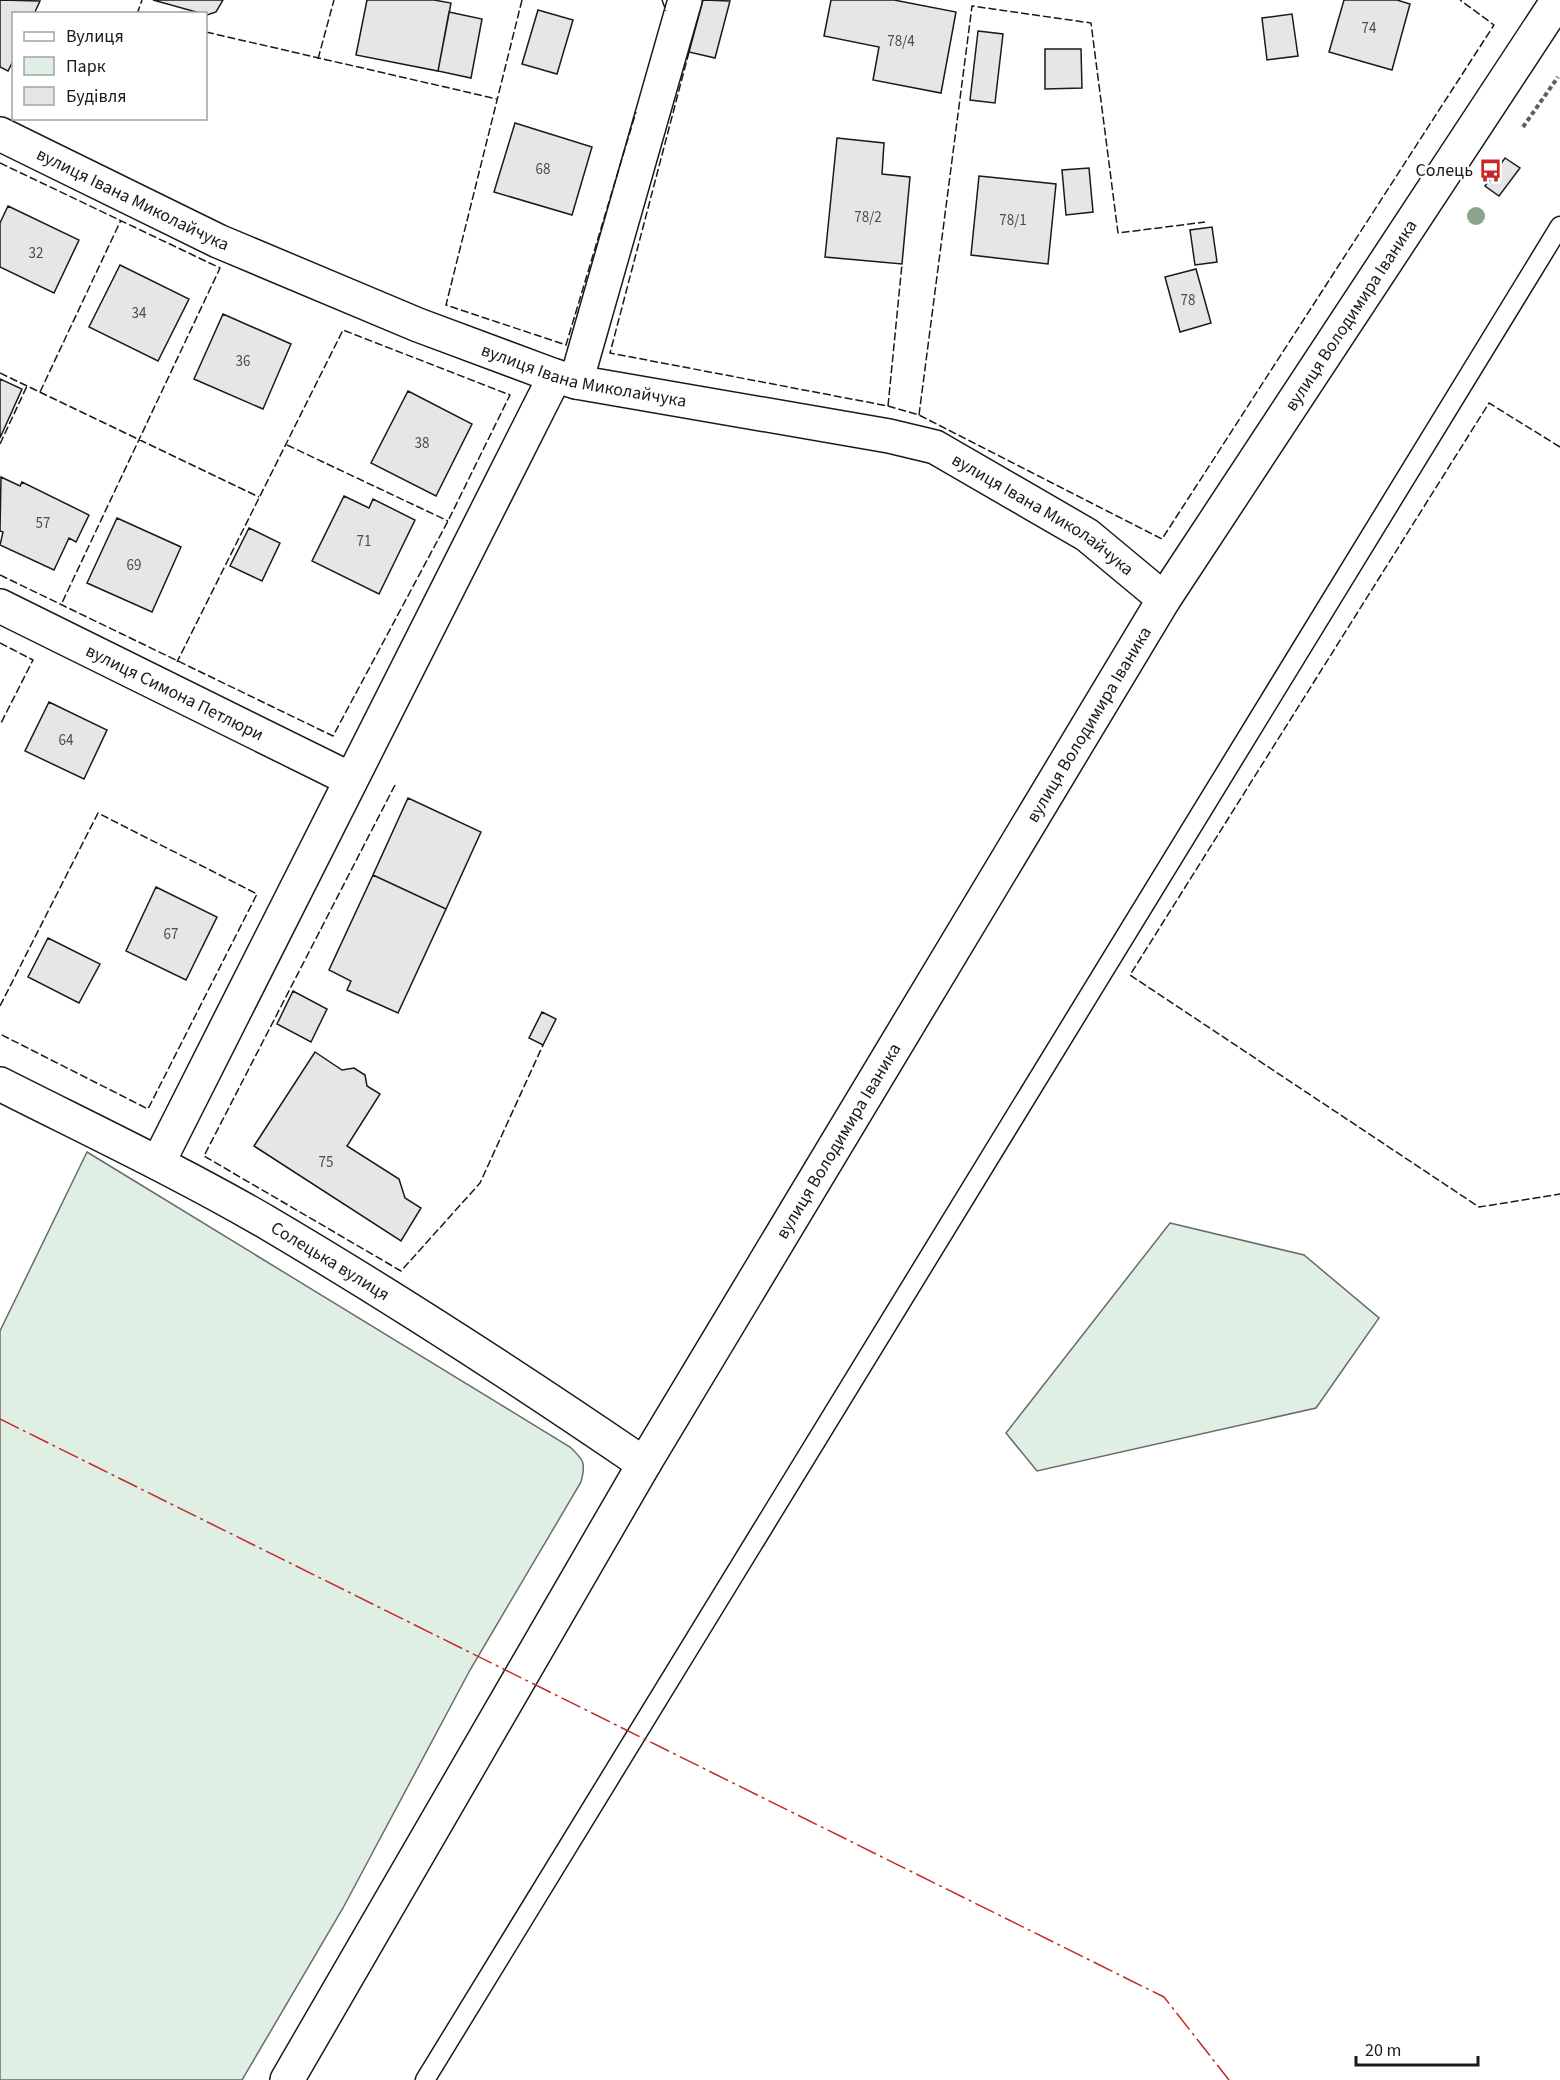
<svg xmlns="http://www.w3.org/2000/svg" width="1560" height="2080" viewBox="0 0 1560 2080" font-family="'Source Sans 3',sans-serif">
<rect width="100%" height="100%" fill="#fff"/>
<!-- green -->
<path fill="#e0efe3" stroke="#6a6a6a" stroke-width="1.5" d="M87,1152l483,295c14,13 16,16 11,35l-111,188 -127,238 -101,172h-242v-749z
M1170,1223l134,32 75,63 -63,90 -279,63 -31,-38z"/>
<!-- building -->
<path fill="#e6e6e6" stroke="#1a1a1a" stroke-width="1.5" d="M0,0l40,1 -6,13h-20v45l-6,12 -8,-4z
M153,0h70l-7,12 -9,3z
M367,0h67l17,3 -13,68 -82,-16z
M703,0l27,1 -15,57 -26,-6z
M831,0h63l62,12 -15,81 -68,-13 6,-33 -55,-11z
M1344,0h53l13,4 -18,66 -63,-18z
M538,10l35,10 -16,54 -35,-10z
M449,12l33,7 -11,59 -33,-7z
M1292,14l6,42 -31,4 -5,-42z
M978,31l25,3 -8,69 -25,-3z
M1045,49h36l1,39 -37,1z
M515,123l77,24 -20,68 -78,-23z
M837,138l47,5 -2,31 28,3 -8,87 -77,-7z
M1505,158l15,10 -21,28 -14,-10z
M1089,168l4,44 -27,3 -4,-45z
M979,176l77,8 -8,80 -77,-9z
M8,206l71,34 -25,53 -54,-26v-44z
M1212,227l5,35 -22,3 -5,-35z
M120,265l69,34 -31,62 -69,-34z
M1196,269l15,54 -31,9 -15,-55z
M223,314l68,30 -28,65 -69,-30z
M0,379l22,10 -22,49z
M408,391l64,33 -36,72 -65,-33z
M1,477l19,9 2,-4 67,33 -13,27 -7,-4 -15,32 -54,-25 3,-13 -3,-1z
M344,496l25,12 4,-9 42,21 -36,74 -67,-33z
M117,518l64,29 -29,65 -65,-29z
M249,528l31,15 -18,38 -32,-15z
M49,702l58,28 -23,49 -59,-28z
M408,798l73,34 -35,77 -73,-34z
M373,875l73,34 -48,104 -51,-23 4,-9 -22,-11z
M156,887l61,30 -31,63 -60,-29z
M48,938l52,26 -21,39 -51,-26z
M293,991l34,18 -16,33 -34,-18z
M542,1012l14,7 -13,26 -14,-7z
M315,1052l27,18 12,-2 11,7 2,11 13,8 -33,52 52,33 6,19 16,10 -20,33 -147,-95z"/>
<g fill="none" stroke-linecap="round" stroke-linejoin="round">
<defs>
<path id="lane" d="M425,2080l1135,-1854"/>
<g id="street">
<path id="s1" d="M0,134l218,107 200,84 137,51 21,6 313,54 46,11 152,88 77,64"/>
<path d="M576,382l109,-382"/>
<path id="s2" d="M0,606l350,173"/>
<path id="s3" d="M0,1084c89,45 180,88 266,138 129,76 255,158 378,242"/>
<path d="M158,1163l397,-787"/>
</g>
<g id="secondary">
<path id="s4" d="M287,2080l357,-616 520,-865 394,-599"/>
</g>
</defs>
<!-- lane casing -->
<use href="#lane" stroke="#1a1a1a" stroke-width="21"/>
<!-- street casing -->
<use href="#street" stroke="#1a1a1a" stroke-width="36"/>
<!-- secondary casing -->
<use href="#secondary" stroke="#1a1a1a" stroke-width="36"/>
<!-- path -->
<path stroke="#5f5f5f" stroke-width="4" stroke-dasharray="4.5 3" stroke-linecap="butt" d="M1523,127l35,-50"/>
<!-- lane -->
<use href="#lane" stroke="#fff" stroke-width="18"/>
<!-- street -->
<use href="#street" stroke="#fff" stroke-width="33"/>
<!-- secondary -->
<use href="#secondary" stroke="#fff" stroke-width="33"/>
<!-- fence -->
<path stroke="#1a1a1a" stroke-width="1.5" stroke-dasharray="8 3" stroke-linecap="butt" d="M522,0l-76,305 120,40 70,-233
M662,0l4,11
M137,14l5,-14
M206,32l291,67
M689,52l-79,301 278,53 31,9 243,124 332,-514 -34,-25
M318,59l16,-59
M0,163l220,105 -159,337
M0,373l259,124
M40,392l81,-172
M888,406l14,-142
M919,415l53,-409 119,17 27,210 87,-11
M0,444l27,-58
M287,445l161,76
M1560,447l-71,-44 -359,572 349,232 81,-13
M0,575l333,161 115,-215 62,-126 -167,-65 -166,332
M0,643l33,17 -33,65
M395,785l-191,371 197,115 79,-88 63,-138
M0,1006l98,-193 159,81 -109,215 -148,-75"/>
<!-- power -->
<path stroke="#c62828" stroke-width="1.5" stroke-dasharray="21 4.5 3 4.5" stroke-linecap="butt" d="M0,1419l1164,578 65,83"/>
</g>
<!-- trees -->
<circle fill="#8aa48f" cx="1476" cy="216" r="9"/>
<!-- icons -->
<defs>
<symbol id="bus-bare" viewBox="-9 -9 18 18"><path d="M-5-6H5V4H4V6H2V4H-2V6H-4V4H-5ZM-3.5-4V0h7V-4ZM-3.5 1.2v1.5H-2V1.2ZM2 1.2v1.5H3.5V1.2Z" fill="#c62828" stroke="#fff" stroke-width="2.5" paint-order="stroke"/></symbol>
</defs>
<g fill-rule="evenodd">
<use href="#bus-bare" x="1474" y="154" width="33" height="33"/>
</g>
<g text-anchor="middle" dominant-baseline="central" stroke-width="4.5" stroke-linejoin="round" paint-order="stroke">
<!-- number labels -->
<g font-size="15" fill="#4d4d4d">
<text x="1369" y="28">74</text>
<text x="901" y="41">78/4</text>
<text x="543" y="169">68</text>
<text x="868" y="217">78/2</text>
<text x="1013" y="220">78/1</text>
<text x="36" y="253">32</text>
<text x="1188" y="300">78</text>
<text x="139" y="313">34</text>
<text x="243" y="361">36</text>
<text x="422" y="443">38</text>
<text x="43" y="523">57</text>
<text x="364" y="541">71</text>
<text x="134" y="565">69</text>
<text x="66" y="740">64</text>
<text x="171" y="934">67</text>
<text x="326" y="1162">75</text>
</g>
<!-- poi labels -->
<g font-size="18" fill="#1a1a1a" stroke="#fff" text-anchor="end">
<text x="1473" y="170">Солець</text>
</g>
<!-- street labels -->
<g font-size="18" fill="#1a1a1a" stroke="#fff">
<text stroke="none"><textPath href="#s1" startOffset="148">вулиця Івана Миколайчука</textPath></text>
<text stroke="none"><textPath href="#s4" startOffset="2061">вулиця Володимира Іваника</textPath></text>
<text stroke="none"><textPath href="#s1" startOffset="634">вулиця Івана Миколайчука</textPath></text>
<text stroke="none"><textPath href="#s1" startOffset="1120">вулиця Івана Миколайчука</textPath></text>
<text stroke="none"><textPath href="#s2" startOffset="195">вулиця Симона Петлюри</textPath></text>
<text stroke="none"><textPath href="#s4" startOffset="1575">вулиця Володимира Іваника</textPath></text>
<text stroke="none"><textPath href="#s4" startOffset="1089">вулиця Володимира Іваника</textPath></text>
<text stroke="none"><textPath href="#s3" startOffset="375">Солецька вулиця</textPath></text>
</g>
</g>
<!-- legend -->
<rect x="12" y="12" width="195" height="108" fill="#ffffff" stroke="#a3a3a3" stroke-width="1.5"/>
<rect x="24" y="32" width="30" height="9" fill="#ffffff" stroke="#a3a3a3" stroke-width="1.5"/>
<text x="66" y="42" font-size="18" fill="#1a1a1a">Вулиця</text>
<rect x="24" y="57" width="30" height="18" fill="#e0efe3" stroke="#a3a3a3" stroke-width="1.5"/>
<text x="66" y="72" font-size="18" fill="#1a1a1a">Парк</text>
<rect x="24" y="87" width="30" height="18" fill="#e6e6e6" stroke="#a3a3a3" stroke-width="1.5"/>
<text x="66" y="102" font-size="18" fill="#1a1a1a">Будівля</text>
<!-- scale -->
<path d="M1356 2056v9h122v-9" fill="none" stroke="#1a1a1a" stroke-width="3"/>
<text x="1365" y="2056" font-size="18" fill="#1a1a1a" stroke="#ffffff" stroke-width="4.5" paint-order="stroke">20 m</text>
</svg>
